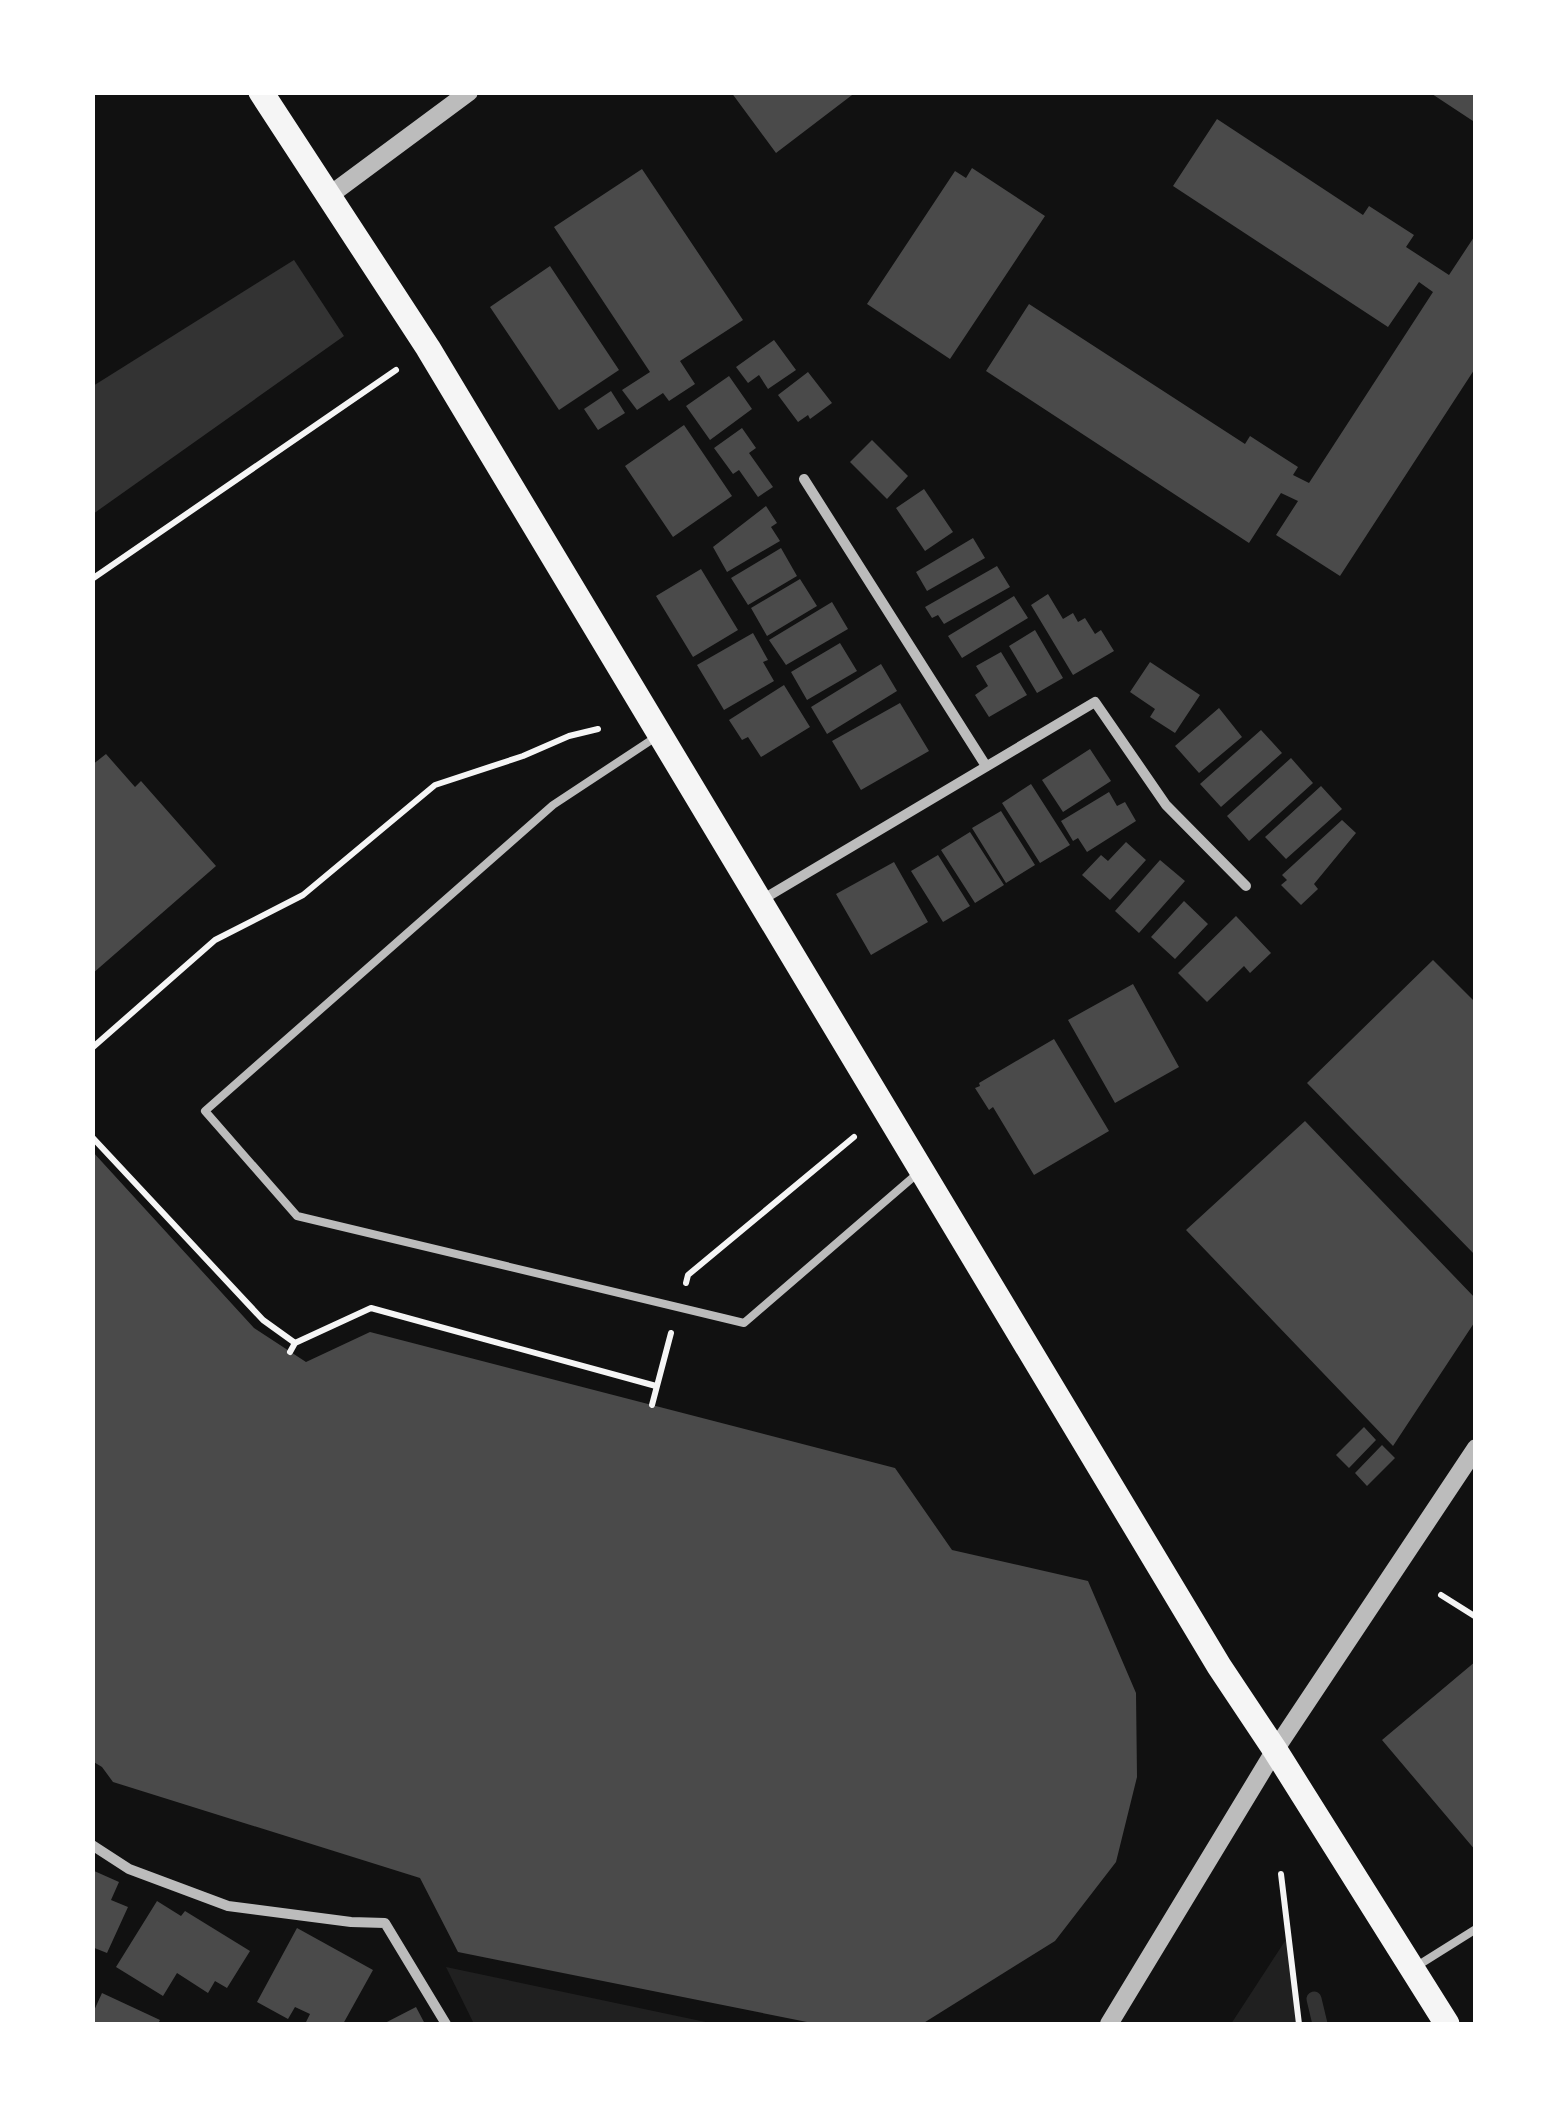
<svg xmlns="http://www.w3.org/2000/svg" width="1568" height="2117" viewBox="0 0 1568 2117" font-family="'PT Sans Narrow',sans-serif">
<rect width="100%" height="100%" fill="#111"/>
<!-- green -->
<path fill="#202020" d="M1287,1938l12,86h-68z
M446,1967l269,57h-241z"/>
<!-- water -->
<path fill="#333" d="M294,260l50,76 -251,178v-128z"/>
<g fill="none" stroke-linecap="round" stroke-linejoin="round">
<!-- stream -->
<path stroke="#333" stroke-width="15" d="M1314,1999l6,25"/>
</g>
<!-- building -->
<path fill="#4a4a4a" d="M731,92h125l-80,61z
M1429,92h47v31z
M1217,119l146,96 6,-9 45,29 -8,12 43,28 27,-41v133l-136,209 -64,-41 22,-34 -17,-8 -32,50 -263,-172 43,-67 216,140 5,-8 48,31 -5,8 16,8 124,-191 -14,-10 -31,45 -215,-141z
M972,168l73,48 -95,143 -83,-55 88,-133 11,7z
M642,169l101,151 -63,41 15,23 -26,17 -6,-8 -26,17 -15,-20 28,-18 -96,-145z
M550,266l69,104 -60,40 -69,-103z
M774,340l22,30 -28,19 -9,-14 -11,8 -12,-16z
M808,372l24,31 -22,16 -2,-4 -10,7 -20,-27z
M729,376l23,33 -42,31 -24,-34z
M611,391l14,22 -27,17 -14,-21z
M684,425l48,71 -59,41 -48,-71z
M742,428l14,20 -7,5 24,34 -15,10 -19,-27 -6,4 -19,-26z
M872,440l36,36 -21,23 -37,-37z
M924,489l29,43 -28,19 -29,-43z
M766,506l11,17 -6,4 9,14 -53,31 -14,-25z
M973,538l12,20 -58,33 -11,-19z
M781,548l16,28 -49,29 -17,-27z
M997,566l13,21 -66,37 -6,-9 -6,3 -7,-11z
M701,569l37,61 -45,27 -37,-61z
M800,579l17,27 -50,30 -16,-28z
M1048,594l15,25 10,-6 5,9 7,-4 10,16 6,-4 13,21 -41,24 -42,-70z
M1014,596l14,22 -66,40 -14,-22z
M832,602l16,27 -62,36 -17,-25z
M1035,630l28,48 -26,15 -28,-47z
M753,633l15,27 -5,2 11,19 -50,29 -27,-45z
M840,643l17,28 -50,29 -16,-28z
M1001,652l26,43 -38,22 -14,-22 13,-9 -12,-20z
M1150,662l50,33 -25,38 -25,-16 5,-8 -25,-17z
M881,664l16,27 -70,43 -16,-27z
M784,685l26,42 -49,30 -13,-20 -6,3 -13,-20z
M900,703l29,48 -68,39 -29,-49z
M1219,708l23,29 -43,36 -24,-27z
M1261,730l21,23 -61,54 -21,-23z
M1090,749l21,32 -48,31 -21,-32z
M106,754l29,33 6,-6 75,85 -124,108v-209z
M1291,758l22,25 -64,58 -22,-25z
M1031,784l39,61 -30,18 -38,-60z
M1321,786l21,23 -56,50 -21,-22z
M1109,792l8,14 8,-4 11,19 -49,31 -9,-14 -5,3 -12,-20z
M1001,811l34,54 -29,18 -34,-55z
M1342,820l14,13 -42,51 4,5 -17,16 -20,-20 6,-5 -5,-5z
M970,832l34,53 -29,18 -34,-53z
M1126,842l20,18 -36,40 -28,-25 19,-20 7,6z
M938,855l32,51 -27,16 -32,-51z
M1160,860l25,21 -46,52 -24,-22z
M894,862l34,60 -57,33 -35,-61z
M1184,901l24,23 -33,35 -24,-22z
M1236,916l35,37 -21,20 -6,-7 -37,36 -29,-29z
M1433,960l43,43v253l-169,-173z
M1133,984l46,83 -64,36 -47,-83z
M1054,1039l55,92 -75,44 -41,-68 -4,3 -14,-22 5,-2 -1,-3z
M1305,1121l171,178v21l-83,126 -207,-216z
M92,1151l162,177 52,34 64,-30 525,136 57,82 136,31 48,112 1,84 -21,85 -61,79 -133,83h-105l-359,-72 -38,-74 -307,-96 -11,-15 -10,-6z
M1364,1427l12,13 -27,28 -13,-13z
M1382,1445l13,13 -28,28 -12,-13z
M1476,1661v190l-94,-111z
M92,1870l27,12 -8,18 17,7 -21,46 -15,-6z
M157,1901l24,15 4,-5 65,40 -23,37 -12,-7 -7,12 -31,-20 -14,23 -47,-29z
M297,1928l76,42 -30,54h-38l5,-10 -15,-7 -7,12 -31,-17z
M102,1993l58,27 -2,4h-66v-9z
M416,2007l9,17h-42z"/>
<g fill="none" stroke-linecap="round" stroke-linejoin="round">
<!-- path -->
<path stroke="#f5f5f5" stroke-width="6" d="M92,579l304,-209
M92,1048l123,-108 88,-45 132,-110 88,-29 46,-20 29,-7
M92,1137l171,183 32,23
M686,1283l2,-8 166,-138
M290,1352l5,-9 76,-35 285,78
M652,1405l19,-72
M1441,1595l35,22
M1281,1874l18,150"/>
<!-- service -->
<path stroke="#bcbcbc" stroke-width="8" d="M656,737l-103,68 -348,306 92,105 447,107 174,-150
M1417,1966l59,-37"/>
<!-- minor -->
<path stroke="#bcbcbc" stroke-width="10" d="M804,479l182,287
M760,901l335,-199 71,103 80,81
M92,1845l37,24 99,37 123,16 34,1 61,101"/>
<!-- tertiary -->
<path stroke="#bcbcbc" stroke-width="18" d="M330,195l139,-103
M1109,2024l166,-274 201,-302"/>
<!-- primary -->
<path stroke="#f5f5f5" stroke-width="25" d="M261,92l167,256 791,1318 56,84 172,274"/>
</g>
<!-- border -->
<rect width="1568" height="2117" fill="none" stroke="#ffffff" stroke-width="190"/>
</svg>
